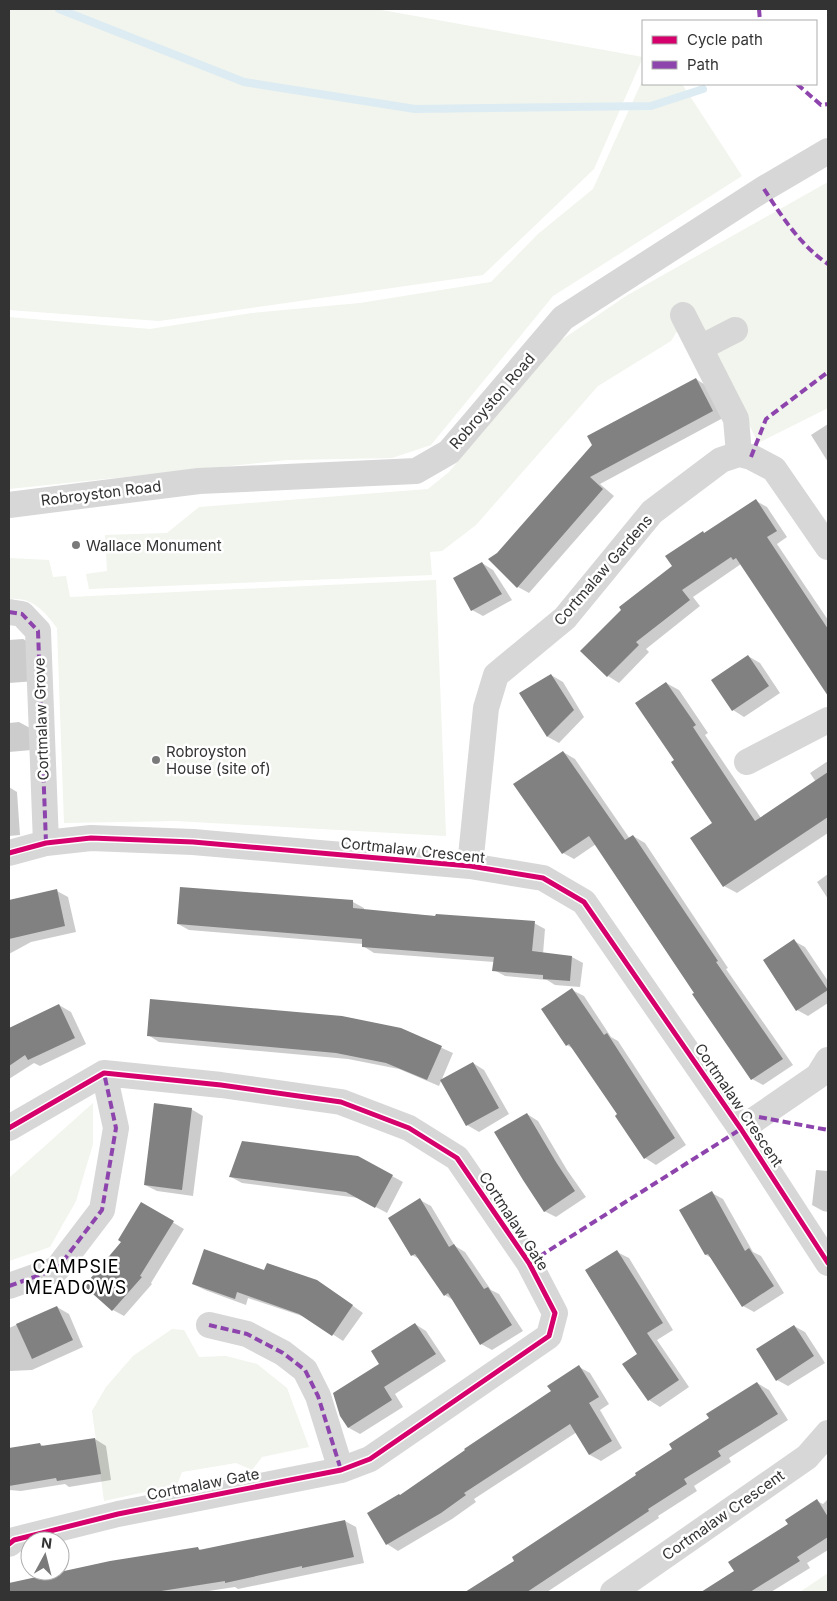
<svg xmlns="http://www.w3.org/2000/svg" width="837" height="1601" viewBox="0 0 837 1601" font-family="Inter,sans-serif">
<rect width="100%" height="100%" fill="#fff"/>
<!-- green -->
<path fill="#f1f5ed" d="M9,9h367l267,48 -49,112 -111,106 -324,46 -150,-11z
M643,79v5h39l60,92 -189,120 -122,149 -39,13 -105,2 -278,29v-172l141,12 102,-16 108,-10 131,-21 47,-48 55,-45z
M828,182v226l-70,35 -66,-136 -21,34 -73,45 -122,139 -34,26 -12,1 2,23 -343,14 -3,-15 21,-3 -2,-36 62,-2 32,-26 229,-18 21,-17 111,-131 66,-45z
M9,558l40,2 4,17 13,-1 4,21 366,-17 10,256 -270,-15 -112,2 -7,-195c-13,-17 -24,-31 -48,-29z
M93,1103v41l-17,57 -26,46 -41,14v-83z
M172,1329l12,1 15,27 27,-1 31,8 30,24 22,59 -47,10 -10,13 -16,-7 -54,9 -5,13 -73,16 -12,-90 14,-24 27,-31z
M828,1573v19h-28z"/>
<!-- shadow -->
<path fill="#0003" d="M696,379l11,7 16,32 -123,66 14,12 -85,97 -11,-6 -20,-33z
M828,424v38l-17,-27z
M756,501l11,6 20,30 -10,7 51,76v67l-7,-3 -80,-120 -48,33 7,9 -54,43 3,3 -30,31 -11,-7 65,-109 33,-33z
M482,563l11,7 19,30 -29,16 -11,-6z
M23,639l11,6 2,36 -27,2v-43z
M748,656l12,7 20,30 -36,24 -11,-7z
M551,675l12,7 21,35 -25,26 -11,-6 -27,-43z
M666,683l13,7 29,43 -3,2 56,83 55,-36 -6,-9 18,-12v72l-91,60 -13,-7 -11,-63 -38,-62z
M19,722l11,6 2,22 -23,2v-29z
M563,752l12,7 55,80 3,-3 12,7 83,125 -2,1 67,96 -30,20 -11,-6 -156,-235 -22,15 -11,-6z
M9,787l8,5 3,43 -11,1z
M828,874v25l-11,-17z
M57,891l11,6 8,35 -45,10 -22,12v-53z
M353,902l11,6v3l170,12 11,6 -2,25 29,3 11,6 -3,24 -25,-2 -8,-5 -42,-4 -11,-6v-8l-120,-9 -11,-7v-2l-174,-14 -11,-6z
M794,941l11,6 23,34v22l-20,13 -11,-6z
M572,990l12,6 27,41 7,4 68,104 -30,20 -11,-7 -29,-42 2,-1 -43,-65 -8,-5 -24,-36z
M59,1005l12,7 15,32 -46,22 -6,-3 -25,16v-50z
M400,1029l53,24 -14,33 -40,-17 -51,-10 -189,-17 -11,-7z
M473,1063l11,7 25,44 -30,18 -12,-7z
M191,1109l12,7 -10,80 -36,-5 -12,-6z
M527,1114l11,7 29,49 19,27 -30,20 -12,-6z
M816,1170l12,1v41l-5,-1 -11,-6z
M392,1176l11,6 -16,31 -28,-15 -117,-15 -11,-6z
M712,1193l11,6 30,53 8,4 23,37 -30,19 -11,-6 -30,-47 -7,-4z
M420,1200l11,6 24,40 10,6 26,38 8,4 24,37 -31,19 -11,-6 -28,-44 -8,-5 -24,-35 -9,-5z
M142,1204l42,25 -33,54 1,1 -28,32 -11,-6 10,-68z
M617,1252l12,6 44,72 -16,10 32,47 -29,20 -11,-7z
M265,1271l63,17 35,25 -20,28 -35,-23 -60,-20 -2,7 -41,-15 -12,-6z
M57,1307l12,7 14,33 -51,23 -23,1v-43z
M415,1324l11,7 20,30 -51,33 8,13 -43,27 -11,-6 -8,-13z
M794,1326l11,6 20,31 -37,23 -11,-6z
M579,1367l11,6 19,31 -9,6 22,38 -21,13 -11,-6 -13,-23 -103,67 2,3 -24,17 -54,32 -11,-7 -18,-31 32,-17 151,-104z
M757,1383l12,7 19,30 -59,38 2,4 -37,24 3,5 -39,25 1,2 -112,74h-80l49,-31 122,-86 36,-26z
M95,1439l11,7 5,34 -42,7 -4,-3 -44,7 -12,-1v-41l31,-5 5,3z
M828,1499v51l-21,13 3,5 -39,24h-68l33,-21 81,-70 6,3z
M345,1521l11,6 8,36 -126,26 -3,-2 -33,5h-181l24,-15 153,-29 4,3z"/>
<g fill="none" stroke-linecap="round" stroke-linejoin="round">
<!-- stream -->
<path stroke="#ddebf3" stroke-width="8" d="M59,9l185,73 171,27 236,-3 52,-17"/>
</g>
<!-- building -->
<path fill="#818181" d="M696,378l17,33 -123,66 13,12 -86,99 -29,-29 9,-6 95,-108 -5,-9z
M756,499l21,32 -10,6 61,92v67l-92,-138 -3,2 -2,-3 -49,33 8,10 -54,42 3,3 -32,32 -27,-26 41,-41 -2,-3 53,-41 -7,-10 38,-25 1,2z
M482,562l20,32 -31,17 -18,-33z
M748,655l21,31 -37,25 -21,-31z
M551,674l23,36 -27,27 -28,-44z
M666,682l30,43 -3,2 62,94 73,-49v45l-105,70 -33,-49 22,-15 -41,-61 3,-2 -39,-57z
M563,751l62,89 8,-5 85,126 -2,1 67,97 -32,21 -59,-86 2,-1 -105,-157 -27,18 -49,-70z
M180,887l173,13v8l82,8 1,-2 99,7 -3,30 40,5 -2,25 -27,-2v-4l-51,-4 2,-14 -132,-10v-8l-185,-15z
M57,889l8,37 -56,13v-39z
M794,939l34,51 -32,21 -33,-51z
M572,988l32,47 3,-2 68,105 -31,21 -29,-43 2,-2 -48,-70 -3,2 -25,-37z
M150,999l192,17 59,12 41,18 -15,34 -41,-17 -50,-10 -189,-17z
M59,1004l16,34 -47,22 -3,-5 -16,11v-38z
M473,1062l26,46 -33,18 -26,-46z
M154,1103l38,5 -10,82 -38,-5z
M527,1113l29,49 19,29 -31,21 -21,-32 -29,-48z
M242,1141l116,15 35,19 -18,33 -29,-16 -117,-15z
M712,1191l33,60 4,-3 25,38 -32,21 -34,-53 -3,1 -26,-45z
M420,1198l29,49 5,-3 30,45 4,-2 24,38 -32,20 -32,-52 -4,3 -29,-42 -4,2 -23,-38z
M141,1202l33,19 -34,55 2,1 -30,34 -28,-25 37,-44 -3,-2z
M204,1249l60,21 3,-7 50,17 36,25 -21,31 -33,-22 -62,-22 -2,7 -43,-15z
M617,1250l46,73 -16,10 32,47 -31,21 -26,-37 15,-10 -52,-84z
M57,1306l16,34 -41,19 -16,-35z
M415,1323l21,31 -52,33 8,13 -44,28 -8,-12 -7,-23 46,-29 -8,-13z
M794,1325l20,31 -38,25 -20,-32z
M579,1365l20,32 -10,6 23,38 -23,14 -19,-31 -106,69 2,2 -25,18 -55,32 -19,-32 32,-19 1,1 65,-45 -1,-1 87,-58 -4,-5z
M757,1382l21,32 -60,37 3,5 -37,23 3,5 -39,25 1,2 -122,81h-62l49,-31 -2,-4 124,-82 -1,-2 37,-24 -3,-5 40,-26 -3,-4z
M95,1438l6,36 -44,7 -1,-3 -47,8v-38l31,-5 1,3z
M817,1499l11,18v20l-31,20 3,4 -50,31h-49l33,-21 -6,-9 60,-38 -3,-4z
M345,1520l9,37 -52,11v-2l-77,17v-2l-70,11h-146v-9l101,-22 88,-14 1,3z"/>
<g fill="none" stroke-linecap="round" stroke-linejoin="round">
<!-- minor -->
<path stroke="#d7d7d7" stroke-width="26" d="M683,315l53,104 3,35
M700,348l35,-18
M9,505l190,-24 217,-10 33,-19 114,-134 202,-130 63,-37
M9,612l13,2 16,17 8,212
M747,762l81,-42
M9,853l37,-10 45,-5 102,4 277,24 73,12 41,24 157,227 87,134
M470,866l16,-158 10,-33 69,-57 87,-106 69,-52 18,-6 12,3 23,12 54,78
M9,1128l95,-55 117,12 120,17 68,26 48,30 72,105 26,50 -6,23 -179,123 -29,11 -223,44 -104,26 -5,4
M741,1129l77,-53 10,-16
M9,1286l48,-17 45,-59 14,-82 -12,-55
M209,1325l38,9 36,19 22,17 13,26 23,74
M613,1592l194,-135 21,-24"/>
<!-- quiet -->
<path stroke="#8e44ad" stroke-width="4" stroke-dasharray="8 4" stroke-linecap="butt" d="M759,9l1,12
M797,84l24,21 7,-1
M764,189c18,28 37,57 64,75
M751,457l15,-38 62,-47
M9,612l13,2 16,17 8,212
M759,1117l69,13
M529,1263l212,-134
M9,1286l48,-17 45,-59 14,-82 -12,-55
M209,1325l38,9 36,19 22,17 13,26 23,74"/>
<defs>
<path id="cycleway" d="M9,853l37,-10 45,-5 102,4 277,24 73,12 41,24 157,227 87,134
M9,1128l95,-55 117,12 120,17 68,26 48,30 72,105 26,50 -6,23 -179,123 -29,11 -223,44 -104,26 -5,4"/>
</defs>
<!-- cycleway casing -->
<use href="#cycleway" stroke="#fff" stroke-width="8"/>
<!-- cycleway -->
<use href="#cycleway" stroke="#d6006c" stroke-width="5"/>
</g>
<!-- markers -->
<g fill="#7a7a7a" stroke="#fff" stroke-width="2">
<circle cx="76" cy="545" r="5"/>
<circle cx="156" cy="760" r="5"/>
</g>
<g text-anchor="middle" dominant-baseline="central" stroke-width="5" stroke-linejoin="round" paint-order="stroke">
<!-- street labels -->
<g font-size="15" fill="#333" stroke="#fff">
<text transform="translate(492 401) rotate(-49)">Robroyston Road</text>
<text transform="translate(101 493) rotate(-7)">Robroyston Road</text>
<text transform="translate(603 570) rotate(-49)">Cortmalaw Gardens</text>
<text transform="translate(41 719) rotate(-92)">Cortmalaw Grove</text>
<text transform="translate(413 850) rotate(6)">Cortmalaw Crescent</text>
<text transform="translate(739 1105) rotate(56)">Cortmalaw Crescent</text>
<text transform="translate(514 1221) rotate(57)">Cortmalaw Gate</text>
<text transform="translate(203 1484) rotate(-11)">Cortmalaw Gate</text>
<text transform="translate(723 1515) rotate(-35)">Cortmalaw Crescent</text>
</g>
<!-- poi labels -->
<g font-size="15" fill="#333" stroke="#fff" text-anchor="start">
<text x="86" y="545">Wallace Monument</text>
<text x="166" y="751">Robroyston<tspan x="166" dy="17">House (site of)</tspan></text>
</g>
<!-- quarter labels -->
<g font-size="18" letter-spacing="1" fill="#000" stroke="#fff">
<text x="76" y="1266">CAMPSIE<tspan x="76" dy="21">MEADOWS</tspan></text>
</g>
</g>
<!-- border -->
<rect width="837" height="1601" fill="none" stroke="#333333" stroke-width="20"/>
<!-- legend -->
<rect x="642" y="20" width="175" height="65" fill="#ffffff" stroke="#adadad"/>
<rect x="652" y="36" width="25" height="8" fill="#d6006c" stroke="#adadad"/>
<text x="687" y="45" font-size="15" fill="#333333">Cycle path</text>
<rect x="652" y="61" width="25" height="8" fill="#8e44ad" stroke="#adadad"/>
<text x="687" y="70" font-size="15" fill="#333333">Path</text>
<!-- north arrow -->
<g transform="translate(45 1556) rotate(7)"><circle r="24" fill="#ffffff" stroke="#adadad"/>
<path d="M0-4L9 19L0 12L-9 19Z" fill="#7a7a7a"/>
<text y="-8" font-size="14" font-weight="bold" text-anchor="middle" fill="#333333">N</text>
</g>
</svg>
